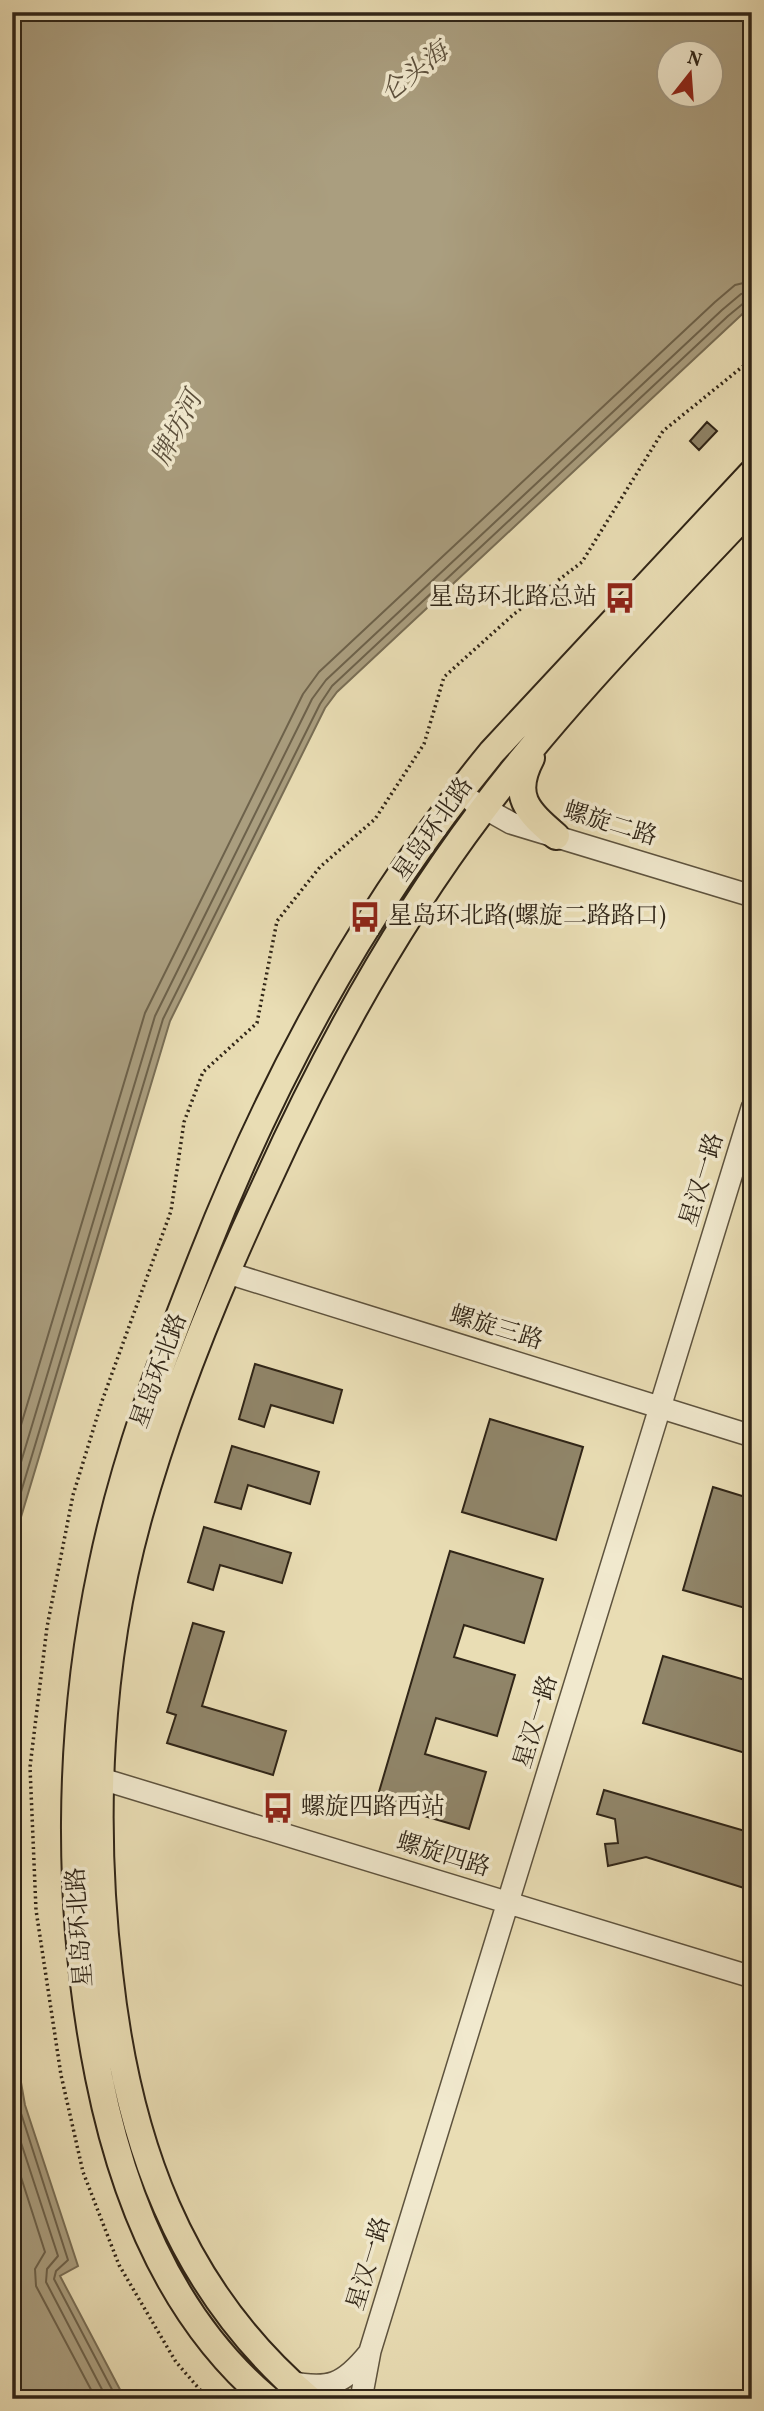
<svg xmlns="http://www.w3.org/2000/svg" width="764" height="2411" viewBox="0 0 764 2411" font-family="Vollkorn,'Noto Serif SC',serif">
<rect width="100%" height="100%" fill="#e9ddb4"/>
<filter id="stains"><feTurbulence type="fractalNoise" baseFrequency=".00286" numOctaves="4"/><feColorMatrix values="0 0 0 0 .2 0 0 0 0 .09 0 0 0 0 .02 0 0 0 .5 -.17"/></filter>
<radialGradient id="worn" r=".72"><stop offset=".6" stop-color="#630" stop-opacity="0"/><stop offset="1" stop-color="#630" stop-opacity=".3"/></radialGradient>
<!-- water -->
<path fill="#aa9e7f" stroke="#796e55" stroke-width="2" fill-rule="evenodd" d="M12,12h740v293l-415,387 -12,16 -155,313 -158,526zM670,52h42v42h-42z
M12,2032l13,73 53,161 -18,10 65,123h-113z"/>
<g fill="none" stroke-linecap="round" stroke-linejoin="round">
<!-- shore -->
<path stroke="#6d624b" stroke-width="2" d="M12,1455l133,-442 158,-319 16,-22 396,-370 20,-17 17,-4
M12,1492l143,-476 157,-317 14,-19 396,-370 19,-16 11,-2
M12,1522l151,-503 157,-315 12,-18 396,-370 17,-14 7,-2
M12,2071l7,36 49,153 -12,11 -2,8 63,120
M12,2115l46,141 -11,13 -1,13 61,117
M12,2149l33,103 -10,17 1,17 60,113"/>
</g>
<!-- building -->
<path fill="#908569" stroke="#302517" stroke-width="2" d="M707,422l10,9 -18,19 -9,-9z
M255,1364l87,26 -9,33 -62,-18 -7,22 -25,-8z
M490,1419l93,28 -27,93 -94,-28z
M232,1446l87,26 -9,32 -62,-19 -7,24 -26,-7z
M713,1487l39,12v111l-69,-20z
M204,1527l87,26 -9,30 -62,-18 -7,25 -25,-8z
M450,1551l93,28 -19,64 -60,-18 -10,32 61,18 -18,61 -61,-18 -11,36 61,18 -17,57 -93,-27z
M193,1623l31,9 -22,74 84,25 -13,44 -106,-32 9,-28 -9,-3z
M663,1656l89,26v73l-109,-32z
M604,1790l148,43v27l-8,28 -98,-31 -38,9 -3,-22 13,-1 -3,-24 -18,-5z"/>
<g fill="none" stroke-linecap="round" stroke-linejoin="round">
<defs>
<path id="minor" d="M472,801l39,22 241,73
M225,1272l527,164
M87,1778l15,1 650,198
M289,2382c40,8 54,3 80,-29
M361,2399l9,-48 382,-1243"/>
<path id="major" d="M531,758c-20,38 -4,53 25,78
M267,2399c-96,-81 -144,-202 -168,-322 -33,-165 -32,-345 3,-510 22,-107 60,-208 100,-309 71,-181 166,-355 290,-506l260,-279
M309,2399c-131,-111 -182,-260 -200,-426 -18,-150 -11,-312 30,-458 32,-114 77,-224 127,-331 59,-130 129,-258 215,-372 81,-108 178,-206 271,-305"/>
</defs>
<!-- minor casing -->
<use href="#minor" stroke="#5e533e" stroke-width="24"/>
<!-- major casing -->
<use href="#major" stroke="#302517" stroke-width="30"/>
<!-- path -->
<path stroke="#302517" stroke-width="3.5" stroke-dasharray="2 3.5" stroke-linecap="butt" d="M208,2399l-32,-37 -57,-97 -36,-93 -22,-97 -25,-165 -6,-143 17,-140 26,-132 29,-94 69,-190 13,-89 19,-50 54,-49 20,-102 43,-54 55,-48 49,-75 20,-67 70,-63 68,-52 81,-131 89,-72"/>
<!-- minor -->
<use href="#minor" stroke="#f1e9ce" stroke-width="21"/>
<!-- major -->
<use href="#major" stroke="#e9ddb4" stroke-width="26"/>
</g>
<!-- icons -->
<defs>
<symbol id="bus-bare" viewBox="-9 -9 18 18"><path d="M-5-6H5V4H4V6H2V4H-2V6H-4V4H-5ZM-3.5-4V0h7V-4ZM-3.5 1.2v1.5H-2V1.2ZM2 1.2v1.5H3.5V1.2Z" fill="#8f2418" stroke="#f1e9ce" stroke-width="2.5" paint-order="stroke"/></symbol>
</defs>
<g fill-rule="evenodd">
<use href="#bus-bare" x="598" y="576" width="44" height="44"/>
<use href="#bus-bare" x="343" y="895" width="44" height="44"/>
<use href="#bus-bare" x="256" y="1786" width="44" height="44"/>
</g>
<g text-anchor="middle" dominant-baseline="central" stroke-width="7" stroke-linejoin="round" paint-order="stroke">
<!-- poi labels -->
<g font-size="24" fill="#302517" stroke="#f1e9ce" text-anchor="start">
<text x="597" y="598" text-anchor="end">星岛环北路总站</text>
<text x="388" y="917">星岛环北路(螺旋二路路口)</text>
<text x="301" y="1808">螺旋四路西站</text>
</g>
<!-- street labels -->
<g font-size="24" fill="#302517" stroke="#f1e9ce">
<text transform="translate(610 825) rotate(17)">螺旋二路</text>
<text transform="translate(434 830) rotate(-55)">星岛环北路</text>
<text transform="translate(703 1180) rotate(-73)">星汉一路</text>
<text transform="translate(496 1329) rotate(17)">螺旋三路</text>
<text transform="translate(160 1371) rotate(-70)">星岛环北路</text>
<text transform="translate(537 1722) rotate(-73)">星汉一路</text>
<text transform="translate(443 1856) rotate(17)">螺旋四路</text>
<text transform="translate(81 1927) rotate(-94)">星岛环北路</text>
<text transform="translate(370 2264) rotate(-73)">星汉一路</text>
</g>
<!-- water labels -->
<g font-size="26" font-style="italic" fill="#5b4f3b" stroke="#f1e9ce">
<text transform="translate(415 73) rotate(-38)">仑头海</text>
<text transform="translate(178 429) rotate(-63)">牌坊河</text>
</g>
</g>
<!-- margin -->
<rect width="764" height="2411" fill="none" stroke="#e9ddb4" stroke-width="42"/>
<rect x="14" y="14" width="736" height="2383" fill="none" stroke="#302517" stroke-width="3.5"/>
<rect x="21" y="21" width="722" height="2369" fill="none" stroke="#302517" stroke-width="2"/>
<!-- north arrow -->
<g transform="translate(690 74) rotate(17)"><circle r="33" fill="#f1e9ce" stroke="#a49b85" stroke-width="2"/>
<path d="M0-5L12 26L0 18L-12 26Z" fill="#8f2418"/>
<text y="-10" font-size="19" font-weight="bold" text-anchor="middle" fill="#302517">N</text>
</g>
<rect width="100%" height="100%" filter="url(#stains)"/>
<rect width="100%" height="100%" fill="url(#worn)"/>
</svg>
